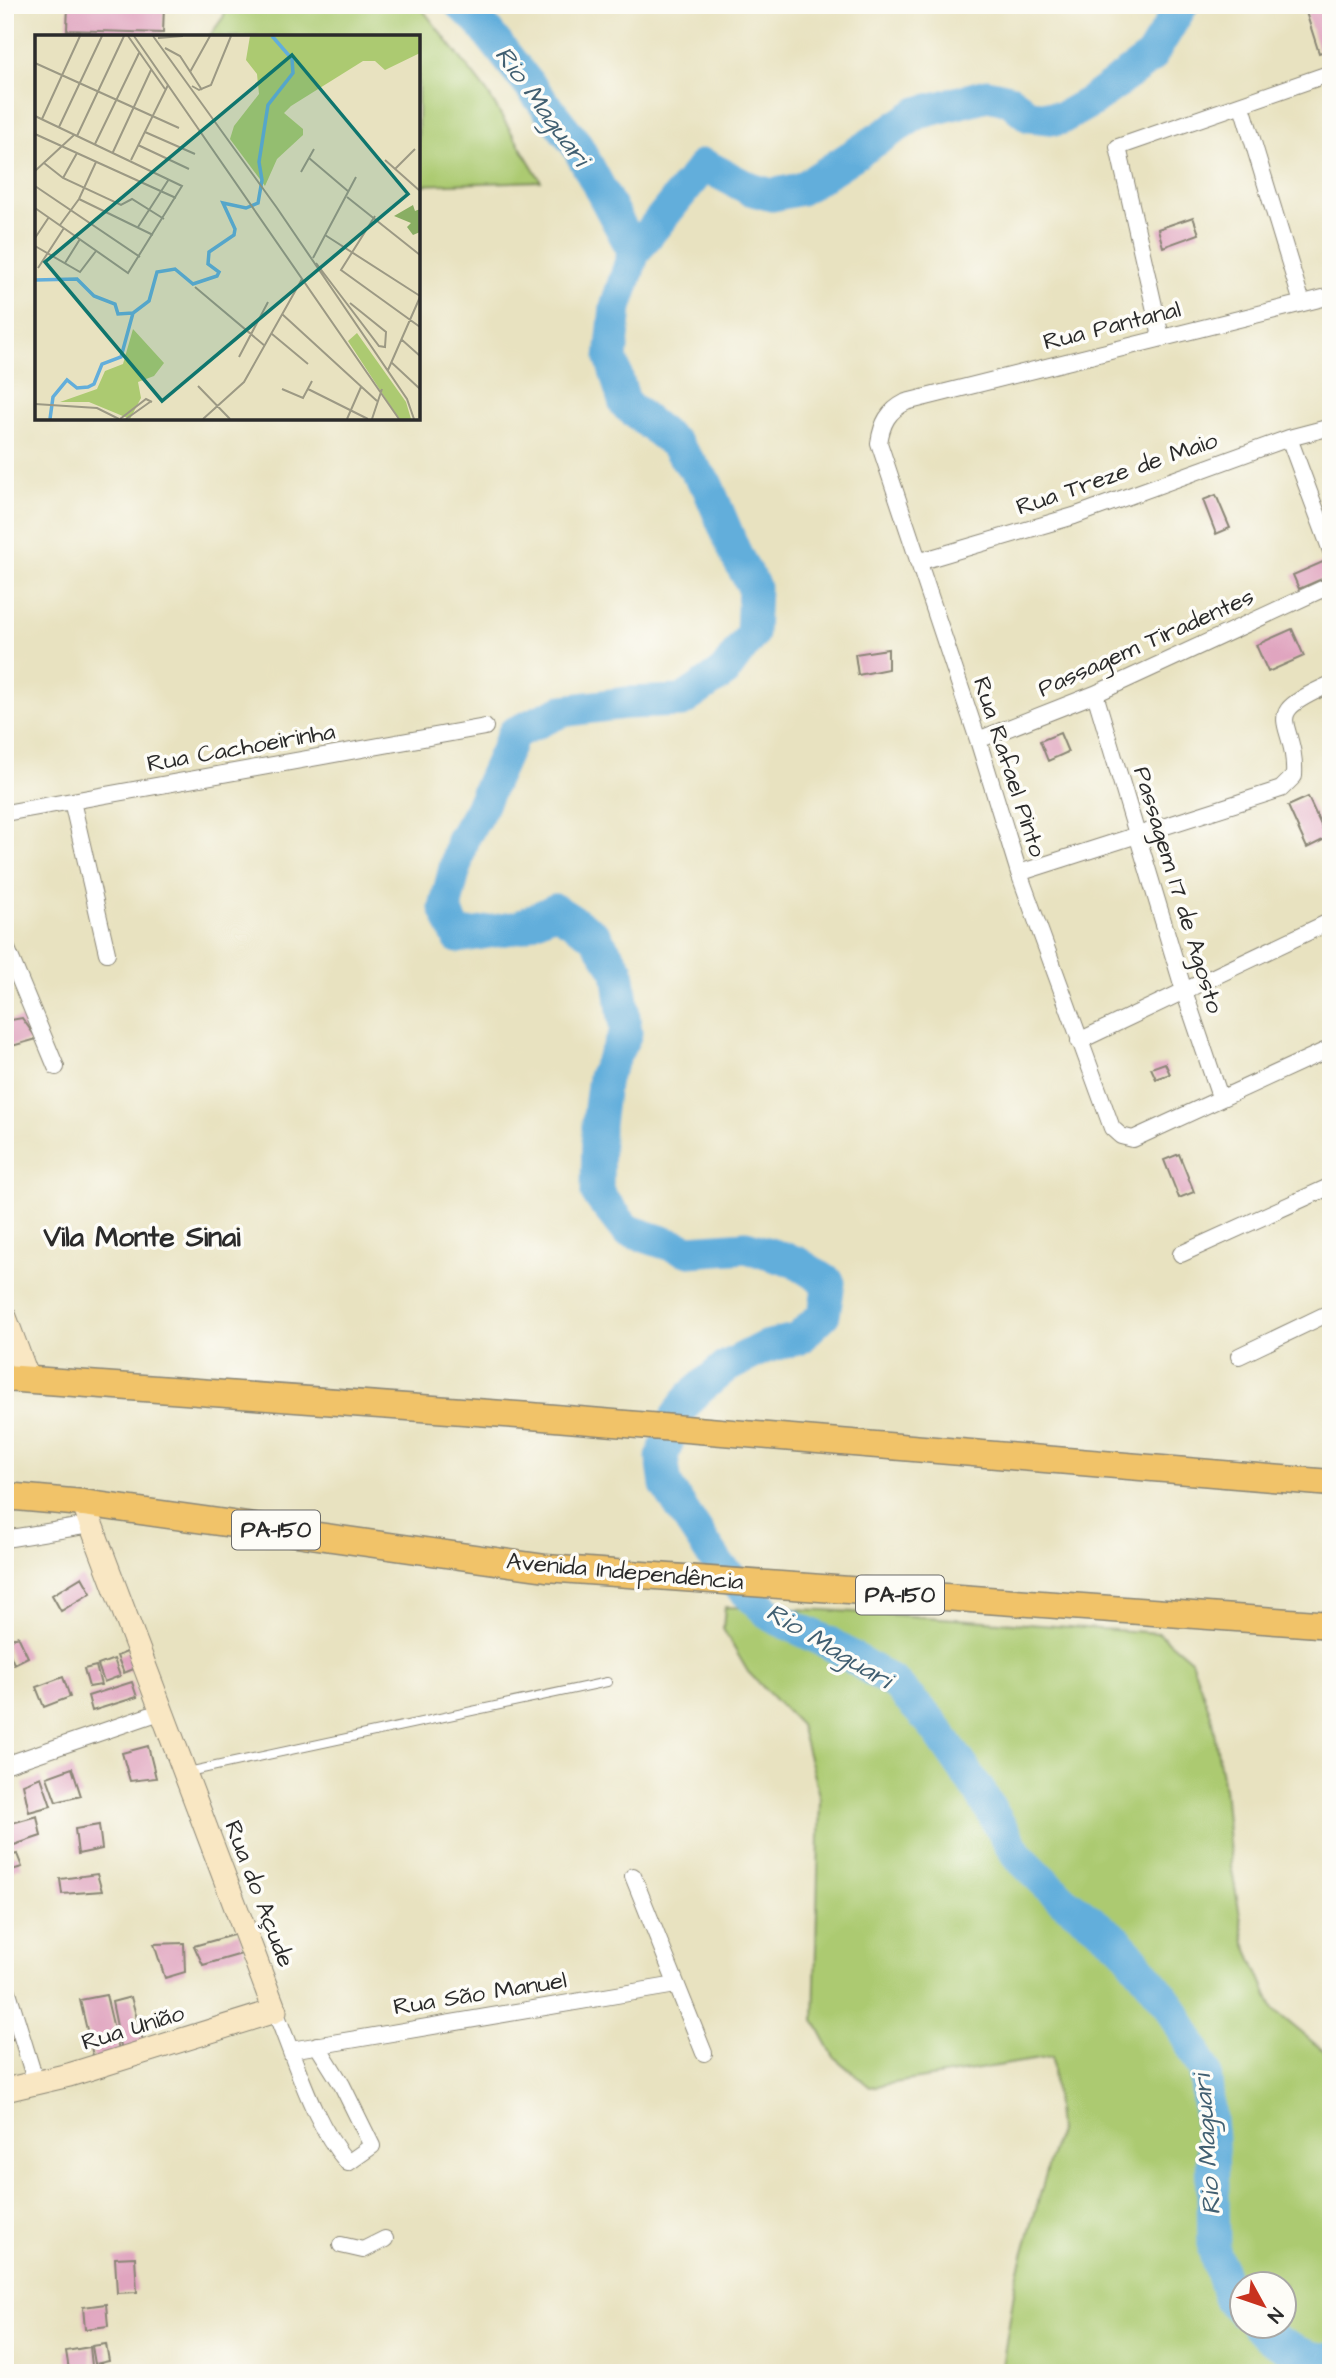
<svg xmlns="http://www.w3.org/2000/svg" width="1336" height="2378" viewBox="0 0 1336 2378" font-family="'Architects Daughter',sans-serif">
<rect width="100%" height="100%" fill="#fdfcf7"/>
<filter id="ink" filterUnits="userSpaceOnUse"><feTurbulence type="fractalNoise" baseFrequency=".0143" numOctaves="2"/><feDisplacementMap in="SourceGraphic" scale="14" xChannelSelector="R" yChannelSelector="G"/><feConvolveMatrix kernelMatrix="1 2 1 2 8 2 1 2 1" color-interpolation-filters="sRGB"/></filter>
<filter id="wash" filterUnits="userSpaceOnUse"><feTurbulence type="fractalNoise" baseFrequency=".00686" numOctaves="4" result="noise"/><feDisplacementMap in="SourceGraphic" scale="28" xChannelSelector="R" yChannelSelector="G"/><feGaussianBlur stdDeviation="1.57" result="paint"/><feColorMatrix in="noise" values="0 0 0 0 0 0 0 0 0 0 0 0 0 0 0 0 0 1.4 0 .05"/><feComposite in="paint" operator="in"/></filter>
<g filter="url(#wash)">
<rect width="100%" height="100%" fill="#e8e2c0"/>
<!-- green -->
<path fill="#acca71" stroke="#6c7a4e" stroke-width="2" fill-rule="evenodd" d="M224,5h195l68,87 54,89 -123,4v-148h-209l15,-21z
M725,1607l99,3 335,23 32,27 20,55 13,73 7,77 14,78 29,67 57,47v316h-330l15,-93 42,-149 -6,-74 -182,30 -36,-30 -20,-37 6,-221 -20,-74 -52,-53 -25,-43zM1242,2284h42v42h-42z"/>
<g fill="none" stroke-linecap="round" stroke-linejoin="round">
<!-- river -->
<path stroke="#62aedb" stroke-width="33" d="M461,5l17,15 98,124 58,108 -18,55 -5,51 14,46 50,40 32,41 30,72 17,30 -2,47 -28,38 -42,29 -56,2 -64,8 -48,22 -36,80 -16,27 -17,68 13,29 61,-10 36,-17 39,25 24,36 8,62 -22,44 -6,47 -1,69 29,37 64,21 56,-4 50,15 33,21 -5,31 -26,25 -33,8 -41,21 -33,28 -14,19 -15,42 4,28 54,82 52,49 57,27 66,41 37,39 50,72 35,60 46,45 57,43 50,62 35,66 7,68 2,111 16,50 12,11
M634,252l70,-87 46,24 22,6 29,-6 117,-76 69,-18 23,5 19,16 31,3 30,-17 60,-44 32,-53
M1257,2326c19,17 48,34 74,34"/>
</g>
<g id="blocks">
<!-- building -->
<path fill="#e0a4bf" d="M68,5h96l-1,28 -96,-3z
M1315,5h8l8,22v22l-12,4 -14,-44z
M1193,217l6,17 -36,13 -5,-18z
M1216,495l14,33 -14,6 -13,-34z
M1325,561l6,14 -32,14 -6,-14z
M1292,629l12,27 -36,16 -12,-27z
M888,649v20l-30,6 -3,-21z
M1060,733l8,19 -20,9 -8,-20z
M1308,797l19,41 -20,10 -19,-42z
M22,1018l15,21 -32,9v-27z
M1165,1063l5,11 -14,5 -5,-11z
M1179,1154l15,38 -15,6 -15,-38z
M82,1577l9,16 -30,18 -9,-16z
M18,1636l10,21 -14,7 -9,-22z
M134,1649l7,17 -17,7 -7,-17z
M114,1659l6,17 -16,6 -6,-17z
M96,1666l5,19 -12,2 -5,-18z
M63,1677l7,20 -26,10 -8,-20z
M132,1682l5,15 -45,14 -4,-15z
M148,1746l8,32 -26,3 -8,-28z
M72,1768l9,28 -25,6 -9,-25z
M41,1777l10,29 -22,6 -6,-28z
M37,1816l4,20 -36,12v-23z
M99,1825l3,24 -24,5 -3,-25z
M17,1854l5,13 -17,5v-15z
M97,1874l5,17 -40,3 -2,-15z
M240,1933l5,20 -42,12 -9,-19z
M184,1943l1,29 -20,6 -11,-34z
M106,1995l14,59 -26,6 -14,-60z
M131,1997l13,47 -22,7 -10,-49z
M10,2016l4,23 -9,1v-22z
M135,2257l2,35 -20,1 -2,-35z
M106,2304l2,22 -23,3 -2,-22z
M106,2344l3,17 -14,3 -3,-18z
M90,2347l2,19 -23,4 -3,-19z"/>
</g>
</g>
<g filter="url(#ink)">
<use href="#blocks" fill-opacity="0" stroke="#8a8676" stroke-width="2"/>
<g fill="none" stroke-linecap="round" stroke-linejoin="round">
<defs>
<path id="lane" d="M188,1772l419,-90"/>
<path id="street" d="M1242,106l60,197
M1331,296l-425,106c-18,9 -24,21 -27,41l99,297 41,133 93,255 9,8 12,3 198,-91
M1161,337l-43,-190 213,-74
M1289,438l42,113
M918,562l156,-46 215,-78 42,-11
M1095,694l89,297 36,106
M978,740l117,-46 236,-109
M72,801l35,152
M5,813l480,-86
M1019,873l262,-84 13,-13c3,-58 -39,-59 37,-92
M5,944l51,123
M1079,1041l252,-120
M1181,1254l150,-68
M1239,1356l92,-44
M5,1539l85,-14
M5,1765l155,-53
M633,1876l71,177
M5,1982l31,101
M275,2011c21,50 37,111 73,152l24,-17 -30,-61 -25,-40
M291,2050l385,-65
M341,2245l22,5 22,-11"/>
<path id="secondary" d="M5,1317l23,62
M5,2090l64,-15 206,-64 -192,-508"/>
<path id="primary" d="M5,1378l526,38 800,67
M5,1496l78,7 463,65 785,57"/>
</defs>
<!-- lane casing -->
<use href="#lane" stroke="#8a8676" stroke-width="10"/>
<!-- street casing -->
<use href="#street" stroke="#8a8676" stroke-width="18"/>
<!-- secondary casing -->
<use href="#secondary" stroke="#8a8676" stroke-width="25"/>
<!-- primary casing -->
<use href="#primary" stroke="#8a8676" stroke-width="29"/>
<!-- lane -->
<use href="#lane" stroke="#fff" stroke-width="8"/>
<!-- street -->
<use href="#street" stroke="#fff" stroke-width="16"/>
<!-- secondary -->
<use href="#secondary" stroke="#f9e7c3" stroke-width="23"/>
<!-- primary -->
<use href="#primary" stroke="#f1c369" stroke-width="26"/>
</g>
</g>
<g text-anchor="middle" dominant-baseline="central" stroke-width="7" stroke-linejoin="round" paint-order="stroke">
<!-- shield labels -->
<g fill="#fdfcf7" stroke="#6a6a68" stroke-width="2">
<rect x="232" y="1510.5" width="88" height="39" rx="5"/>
<rect x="856" y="1575.5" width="88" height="39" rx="5"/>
</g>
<g font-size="23" font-weight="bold" fill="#2b2b2b">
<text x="276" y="1530">PA-150</text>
<text x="900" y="1595">PA-150</text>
</g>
<!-- street labels -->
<g font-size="24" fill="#2b2b2b" stroke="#fdfcf7">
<text transform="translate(1112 326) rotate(-14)">Rua Pantanal</text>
<text transform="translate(1117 474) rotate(-19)">Rua Treze de Maio</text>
<text transform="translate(1146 643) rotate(-24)">Passagem Tiradentes</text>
<text transform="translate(241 748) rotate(-10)">Rua Cachoeirinha</text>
<text transform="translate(1009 767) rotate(72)">Rua Rafael Pinto</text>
<text transform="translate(1178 890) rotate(73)">Passagem 17 de Agosto</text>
<text transform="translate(625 1572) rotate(5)">Avenida Independência</text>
<text transform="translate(259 1894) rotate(69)">Rua do Açude</text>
<text transform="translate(480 1994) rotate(-9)">Rua São Manuel</text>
<text transform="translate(133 2028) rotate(-17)">Rua União</text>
</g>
<!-- water labels -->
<g font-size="26" font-style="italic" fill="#415f71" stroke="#fdfcf7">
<text transform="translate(542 106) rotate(54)">Rio Maguari</text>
<text transform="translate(829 1646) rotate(31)">Rio Maguari</text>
<text transform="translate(1207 2145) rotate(-94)">Rio Maguari</text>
</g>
<!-- quarter labels -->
<g font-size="28" font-weight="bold" fill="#2b2b2b" stroke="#fdfcf7">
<text x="142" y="1237">Vila Monte Sinai</text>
</g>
</g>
<!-- overview -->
<g transform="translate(35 35)">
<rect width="385" height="385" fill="#e8e2c0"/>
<path d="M215,1h170v17l-35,17 -10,-9h-12l-72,45 -7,7 19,16v6l-26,24 -12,27 -35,-47 4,-13 25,-32 -2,-20 -11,-14zM98,294l31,34 -10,13 -16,6 3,16 -11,21 -41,-17h-29l37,-13 8,-18 18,-7zM322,298l49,69 5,17h-12l-51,-78z" fill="#acca71"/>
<path d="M378,170l2,6 5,-2v23l-7,3 -6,-8 4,-4 -17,-7z" fill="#89ae63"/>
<path fill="none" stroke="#62aedb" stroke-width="3.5" d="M0,245l42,-1 17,17 21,8 3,10 15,-1M15,384l3,-22 14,-17 10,8 11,-1 6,-3 8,-20 19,-7 12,-44 16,-12 8,-29 18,-3 18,15 24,-8 2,-4 -11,-8 1,-12 25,-17 1,-6 -12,-26 23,5 12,-5 4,-23 -3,-18 9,-57 25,-32 -1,-14 -20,-23"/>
<path fill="none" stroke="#9c9984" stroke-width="2" d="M93,1l37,53M99,1l265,383M118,1l124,172 130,191 7,20M123,3l25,-2M130,13l15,8 22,34M0,28l144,65M155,37l20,-36M157,51l7,4 12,-5 20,-49M0,81l147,70 -54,87 -93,-65M7,84l38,-83M24,92l43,-91M110,97l50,22M0,99l141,64M42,101l47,-100M60,109l44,-91M103,110l51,24M78,117l38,-82M274,123l40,34M96,125l37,-75M350,125l35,31M9,128l19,15 58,27 11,-6 32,20M360,134l20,-20M0,136l39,-36M266,137l13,-23M28,143l14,-25M0,151l105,71M312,162l73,58M44,164l74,36M340,181l-34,54 79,57M25,190l19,-26 17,-37M103,192l31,-48M290,200l95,61M0,203l14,-21M0,211l45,26 16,-21M278,223l43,-81M30,228l15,-24M281,228l63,83 6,1 1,-15 -36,-29M3,233l26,-40M160,252l70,59M247,279l95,87M237,299l36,30M366,304l19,17M204,322l29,-55M356,327l29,27M353,335l32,-73M163,351l32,33M247,354l21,9 9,-17M273,354l60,30M0,369l62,4 22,11M85,384l26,-20 6,3M91,384l24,-17M168,384l41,-37 58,-103M312,384l14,-32M337,384l10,-30"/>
<path fill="#0f766e" fill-opacity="0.15" stroke="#0f766e" stroke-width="3.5" d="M257,20l116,139 -246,207 -117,-139z"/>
<rect width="385" height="385" fill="none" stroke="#2b2b2b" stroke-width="3.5"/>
</g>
<!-- margin -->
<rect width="1336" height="2378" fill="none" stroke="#fdfcf7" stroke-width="28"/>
<!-- north arrow -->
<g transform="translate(1263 2305) rotate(130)"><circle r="33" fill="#fdfcf7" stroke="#a9a8a5" stroke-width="2"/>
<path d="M0-5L12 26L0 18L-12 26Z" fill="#c8321e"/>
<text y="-10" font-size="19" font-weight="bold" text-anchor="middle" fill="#2b2b2b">N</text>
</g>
</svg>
